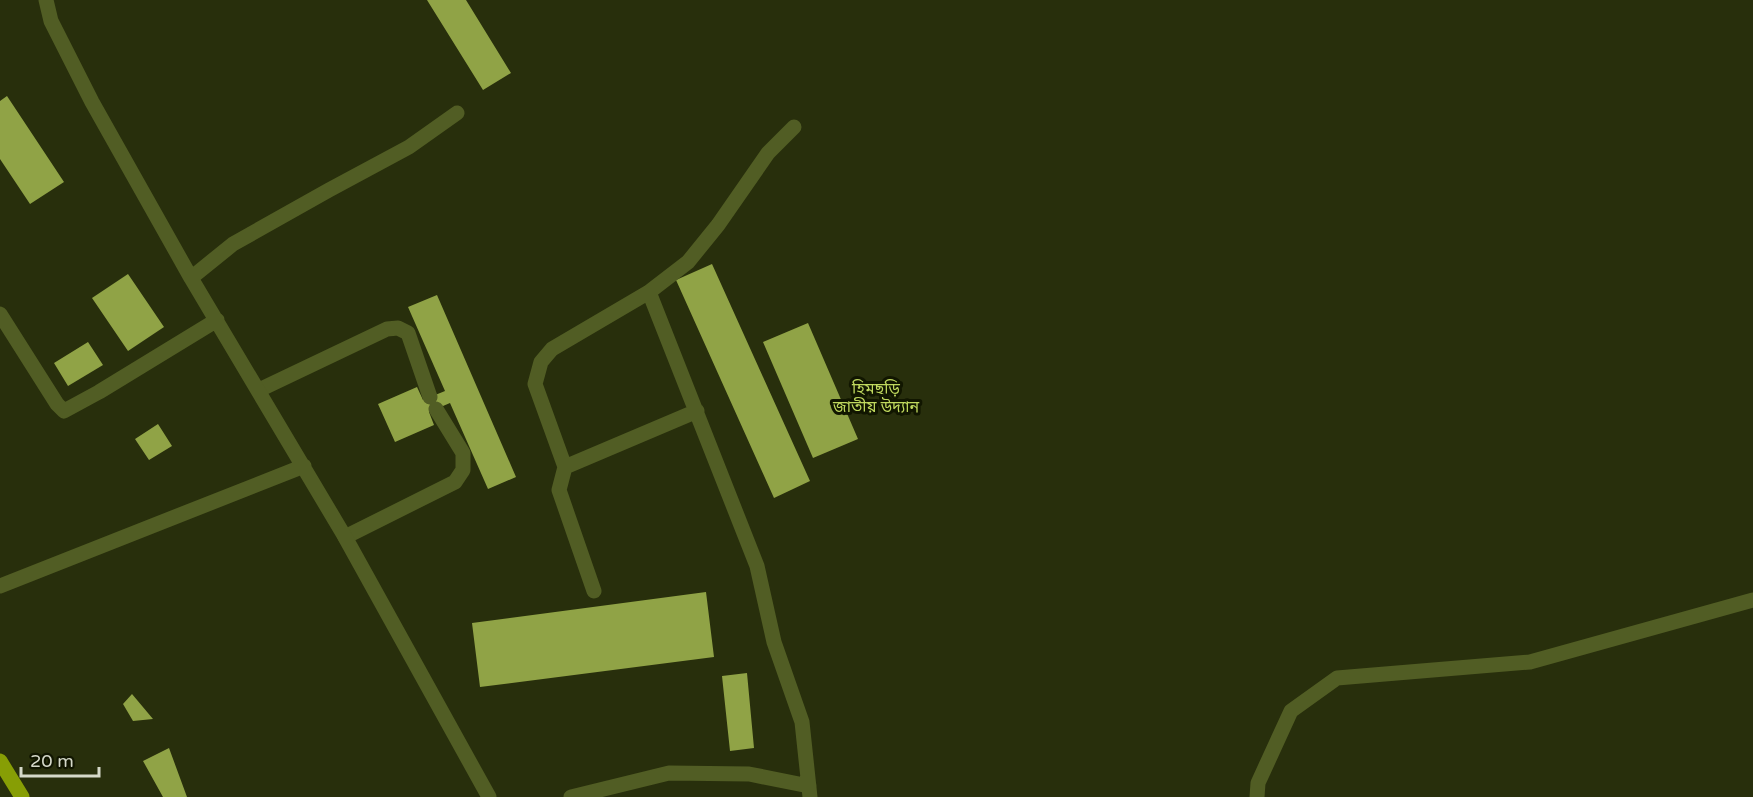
<svg xmlns="http://www.w3.org/2000/svg" width="1753" height="797" viewBox="0 0 1753 797" font-family="'Varela Round','Noto Sans Bengali',sans-serif">
<rect width="100%" height="100%" fill="#1a1f05"/>
<!-- green -->
<path fill="#282f0c" d="M0,0h1753v797h-1753z"/>
<!-- building -->
<path fill="#90a346" d="M427,0h39l45,73 -28,17z
M7,96l57,86 -34,22 -30,-45v-58z
M712,264l98,217 -36,17 -98,-218z
M128,274l36,53 -36,24 -36,-53z
M437,295l79,182 -28,12 -38,-86 -21,9 5,13 -39,17 -17,-38 39,-17 6,13 22,-9 -37,-84z
M808,323l50,116 -45,19 -50,-116z
M88,342l15,23 -35,21 -14,-23z
M158,424l14,22 -23,14 -14,-21z
M706,592l8,65 -234,30 -8,-64z
M747,673l7,75 -24,3 -8,-75z
M132,694l21,25 -20,2 -10,-17z
M169,748l18,49h-24l-20,-36z"/>
<g fill="none" stroke-linecap="round" stroke-linejoin="round">
<!-- lane -->
<path stroke="#515d24" stroke-width="15" d="M259,390l128,-61 11,-1 10,5 22,64
M345,537l110,-55 8,-12v-17l-27,-44
M1257,797l1,-14 33,-72 46,-33 193,-16 223,-62"/>
<!-- street -->
<path stroke="#515d24" stroke-width="15" d="M46,0l5,21 41,81 99,176 154,259 144,260
M191,278l42,-34 96,-54 80,-43 48,-34
M649,292l108,274 17,76 28,80 8,75
M0,314l57,90 7,7 35,-19 118,-72
M565,467l-30,-83 6,-22 11,-13 97,-57 39,-30 30,-37 50,-72 26,-26
M0,586l304,-120
M594,591l-35,-101 6,-23 132,-56
M571,797l98,-24 80,1 60,12"/>
<!-- primary -->
<path stroke="#879e05" stroke-width="15" d="M0,761l22,36"/>
</g>
<g text-anchor="middle" dominant-baseline="central" stroke-width="6" stroke-linejoin="round" paint-order="stroke">
<!-- park labels -->
<g font-size="16" fill="#c0d95e" stroke="#111600">
<text x="876" y="389">হিমছড়ি<tspan x="876" dy="18">জাতীয় উদ্যান</tspan></text>
</g>
</g>
<!-- scale -->
<path d="M21 767v9h78v-9" fill="none" stroke="#d5d9c9" stroke-width="3"/>
<text x="30" y="767" font-size="18" fill="#d5d9c9" stroke="#111600" stroke-width="4.5" paint-order="stroke">20 m</text>
</svg>
